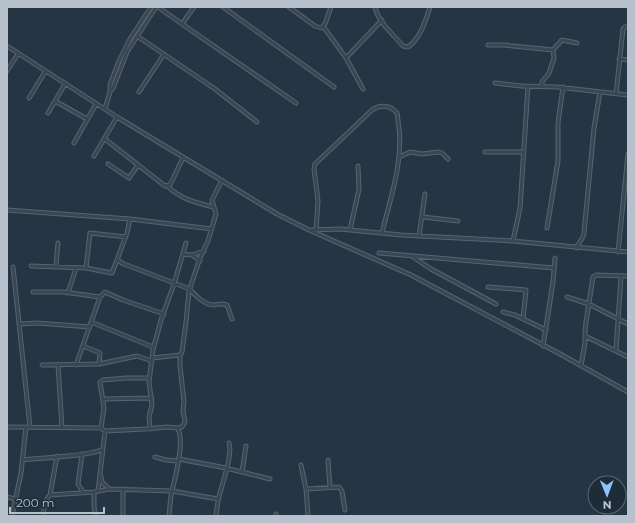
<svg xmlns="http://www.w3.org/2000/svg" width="635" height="523" viewBox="0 0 635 523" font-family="Montserrat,sans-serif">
<rect width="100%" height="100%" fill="#253543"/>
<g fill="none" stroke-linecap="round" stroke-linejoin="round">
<defs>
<path id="minor" d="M158,7l24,17 12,-17
M223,7l111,80
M289,7l26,19 6,2 4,-4 6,-17
M375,7c3,15 19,28 28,39l5,1c12,-8 18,-27 22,-40
M182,24l114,79
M323,26l23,32 17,31
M137,36l78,53 42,33
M488,45h16l49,5
M7,46l110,71 160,97 32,16 102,45 151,80 66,37
M346,58l36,-38
M619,59l9,1
M7,71l11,-17
M495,83l26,3 36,1 71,8
M542,86v-4l7,-9 5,-15 -1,-8 9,-10 15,3
M110,92l3,-4 14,-36 29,-45
M139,92l25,-38
M616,94l7,-65 2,-2 3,-1
M29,98l16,-26
M55,101l32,18
M105,109l5,-17v-7l9,-24 11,-22 21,-32
M48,113l17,-29
M105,139l60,47 5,-1 13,-27
M74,143l22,-39
M485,152h38
M94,156l23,-39
M399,157l11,-5 12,2 17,-2 3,1 6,6
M108,164l21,14 9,-13
M167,186c14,13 29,17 47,21
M7,210l123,9 82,10
M423,217l35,4
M130,219l-3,14 -10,27 7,4 66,25c4,6 15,16 24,16 5,-1 8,-2 13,0l5,14
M547,228l11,-67v-38l5,-36
M311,230l29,-1 61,6 112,6 115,11
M316,230l2,-29 -4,-32 1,-5 57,-54c8,-6 18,-5 25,3 1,5 1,10 2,15 4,36 -9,71 -17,105
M350,230l9,-41 -1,-23
M419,236l6,-42
M513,241l7,-33 8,-122
M576,248l7,-11 1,-4 10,-105 6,-36
M618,252l10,-98
M379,253l175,15
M183,254l9,1 8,6
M192,255l12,-4
M413,257l18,12 65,35
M31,266l55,2 26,5 5,-13
M56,266l2,-23
M13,267l17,160
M86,268l4,-35 36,4
M488,287l38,3 -3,29
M33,292h31l36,5
M68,293l8,-25
M567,297l22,7 39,20
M503,312l12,3 31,15
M91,322l62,25
M19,324l18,-1 53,4
M585,336l43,21
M83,346l17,7 -1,11
M543,346l10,-64 2,-24
M616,351l5,-75
M152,358l28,-3 2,-3 4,-30 3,-31 11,-33 8,-17 8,-27 -4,-14 10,-20
M42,365l57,-1 38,-8 15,5
M58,365l4,63
M76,365l24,-68 5,-5 18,8 41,14
M581,366l4,-23v-11l1,-10 7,-45 3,-2 32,1
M103,399l49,-1
M7,427l94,1 4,3 40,-2 22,-2 10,1c9,10 -2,50 -5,63 -2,8 -2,17 -3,25
M101,428l3,-20 -4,-26 3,-2 23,-2h23
M177,428l5,-1 3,-5 -2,-11 1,-9 -4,-36v-11
M150,429l-1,-12 3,-12 -3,-23 4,-32 8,-30 13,-36 12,-41
M82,454l-4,30 5,8
M155,457l11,3 12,1
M179,459l47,9 44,11
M23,460c16,-2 70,-4 80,-11
M328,460l2,27
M301,465l5,24 2,27
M242,472l4,-26
M101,477l1,5 7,7
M306,489l33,-2 3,4 3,19
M98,491l7,-60
M94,492v15l2,9
M50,495l7,-39
M7,497l9,2
M276,514v2
M12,516l9,-43 5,-46
M44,516c-1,-7 1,-16 6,-21l44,-3 15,-3 63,2 46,8
M123,516v-27
M216,516c1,-6 1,-12 3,-19 3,-14 14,-41 10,-54"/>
</defs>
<!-- minor casing -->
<use href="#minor" stroke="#586470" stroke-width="5"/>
<!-- minor -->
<use href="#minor" stroke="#3a4752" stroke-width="3"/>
</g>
<!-- border -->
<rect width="635" height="523" fill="none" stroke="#b7c1cc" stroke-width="16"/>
<!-- north arrow -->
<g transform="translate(607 495) rotate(179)"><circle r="19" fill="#1e2c38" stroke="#5b6873"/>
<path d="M0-3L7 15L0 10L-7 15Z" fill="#8cc3fc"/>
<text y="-6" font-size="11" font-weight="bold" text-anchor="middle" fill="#b7c1cc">N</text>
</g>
<!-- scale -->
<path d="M10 507v6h94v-6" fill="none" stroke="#b7c1cc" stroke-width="2"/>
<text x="16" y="507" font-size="12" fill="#b7c1cc" stroke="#1e2c38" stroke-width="3" paint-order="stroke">200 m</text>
</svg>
